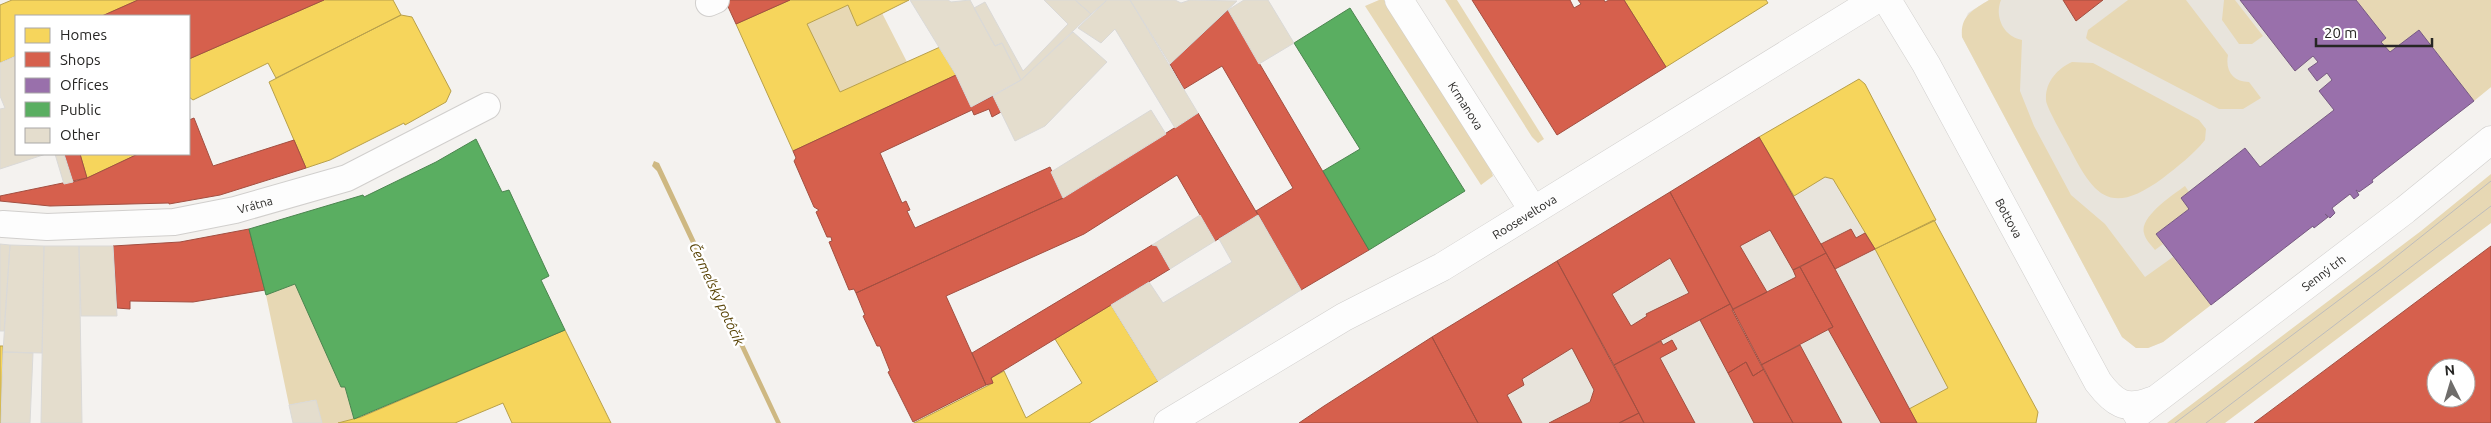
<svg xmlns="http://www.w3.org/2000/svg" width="2491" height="423" viewBox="0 0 2491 423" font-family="Ubuntu,sans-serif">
<rect width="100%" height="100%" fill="#f4f2ef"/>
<!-- built -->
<path fill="#e8e4dc" d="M1989,0h502v87l-119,93 1,2 -14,10 -3,-2 3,5 -5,4 -4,-4 -18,13 3,5 -5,5 -5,-4 3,3 -14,11 -2,-2 -149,116 -15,6h-12l-14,-11 -160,-300 1,-12 5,-12z
M1859,79l6,5 71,136 -2,1 104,191 -2,11h-737l133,-86 327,-200z"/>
<!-- green -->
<path fill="#e7d8b4" d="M1379,0h5l104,161 5,15 -12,9 -116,-179z
M1445,0h12l87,139 -6,4 -6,-6z
M1989,0h12c-7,17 3,37 21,40l-2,51 14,35 37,69 34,29 40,53 28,-20 38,48 -48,37 -15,6h-12l-14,-11 -160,-300c-2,-21 11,-27 27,-37z
M2128,0h58l42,55c-3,16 5,27 21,27l12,16 -18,11h-24l-130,-68 -3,-3 2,-8z
M2224,0h11l28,36 -11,8h-13l-17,-24z
M2356,0h135v87l-17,14 -55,-71 -29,22 -9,-10 5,-4z
M848,5l9,21 25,-13 25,49 -67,30 -33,-68z
M2072,62l21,1 106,57 7,9 -1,11c-11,14 -28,27 -42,38 -52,38 -68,20 -94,-31 -4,-8 -23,-40 -23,-47 -1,-18 11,-31 26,-38z
M2491,174v49l-266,200h-58l254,-192z
M2185,186l4,6 -8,6 8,11 -33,25 7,10 -8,6c-4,-5 -10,-11 -11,-17 -5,-16 30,-39 41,-47z
M295,284l50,103 9,32 -16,4h-16l-7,-23 -26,5 -23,-110z"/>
<!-- water -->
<path fill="#ceb882" d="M654,161l5,2 122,260h-5l-119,-252 -5,-5z"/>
<!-- homes -->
<path fill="#f6d55c" stroke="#b8a04b" d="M12,0h126l-36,16h-86v40l-16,7v-58z
M324,0h69l8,15 -125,63 -8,-15 -75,37 -4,-3v-38z
M790,0h119l-52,26 -9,-21 -41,19 33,68 100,-45 16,28 -163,76 -57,-127z
M1624,0h142l2,3 -102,64z
M401,15l11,2 39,74 -5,11 -41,23 -1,-2 -74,37 -24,8 -37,-86z
M1859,79l6,5 71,136 -61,29 -42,-70 -8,-2 -31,19 -35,-59z
M80,154h58l-51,24z
M1934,220l104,192 -2,11h-119l-8,-14 39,-21 -73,-139z
M1111,305l47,76 -69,42h-175l79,-40 -2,-5 13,-7 22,47 56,-35 -27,-44z
M565,330l46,93h-99l-9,-20 -48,20h-117l23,-6z
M0,346h3l-2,77h-1z"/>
<!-- shops -->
<path fill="#d6604d" stroke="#a24f41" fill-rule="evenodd" d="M138,0h186l-135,59v-43h-87z
M725,0h65l-54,24z
M1472,0h98l4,8 7,-4 -3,-4h26l1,2 4,-2h15l42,67 -109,68z
M2063,0h40l-27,21z
M1228,10l141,240 -68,40 -45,-79 37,-23 -71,-122 -38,23 -14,-25z
M956,75l15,32 22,-11 8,16 -9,5 -3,-8 -15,6 -2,-5 -92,43 22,50 4,-2 4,9 -3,1 8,17 135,-61 13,31 -207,95 -2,-4 -5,1 -20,-48 3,-1 -1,-4h-4l-11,-25 3,-2 -5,-3 -20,-46 2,-3 -3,-7z
M1198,113l60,102 -43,26 -38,-66 -93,59 -138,62 40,89 -73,37 -25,-50 2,-1 -10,-25h-3l-14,-30 2,-1 -9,-22 207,-95z
M194,118l19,48 81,-26 12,28 -86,27 -51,9v-1l-119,3 -50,-5v-5l87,-18 51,-24h51v-34z
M1759,137l67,116 -33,17 -23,-40 -30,16 27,46 -34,17 -63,-117z
M64,154h16l7,24 -14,4z
M1670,192l60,112 -116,61 -57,-104zM1670,258l19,35 -43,21 1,2 -16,10 -19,-32z
M249,229l16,61 -72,12 -63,-1v8l-13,-1 -4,-62 67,-4z
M1851,229l5,9 9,-5 10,16 -40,20 -14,-25z
M1152,245l5,1 13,23 -179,109 2,5 -7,2 -14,-32z
M2491,246v177h-237l122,-91zM2436,368h30v30h-30z
M1826,253l9,16 82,154h-36l-53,-94 5,-2 -33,-60z
M1557,261l82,152 -20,10h-70l41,-21 4,-12 -22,-42 -50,31 2,6 -17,10 15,28h-44l-46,-86z
M1800,267l33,60 -72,38 -29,-55 64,-33 -3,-7z
M1730,304l34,65 -11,7 -7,-14 -18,11 -28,-53z
M1432,337l46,86h-179l25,-17z
M1672,340l5,9 -17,9 35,65h-51l-30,-58 47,-24 2,4z
M1800,345l42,78h-49l-32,-58z
M1746,362l7,14 11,-7 29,54h-39l-26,-50z
M1639,413l5,10h-25z"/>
<!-- offices -->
<path fill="#9970ab" stroke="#775a82" d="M2240,0h116l30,38 -5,4 9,10 29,-22 55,71 -102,79 1,2 -14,10 -3,-2 3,5 -5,4 -4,-5 -18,14 3,5 -5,5 -5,-4 3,3 -14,11 -1,-2 -102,79 -55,-71 33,-25 -8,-11 64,-50 15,19 74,-57 -15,-19 13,-11 -5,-7 -10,8 -9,-12 10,-7 -5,-6 -18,15z"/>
<!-- public -->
<path fill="#5aae61" stroke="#4b854f" d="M1350,8l115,183 -96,59 -46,-79 37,-22 -66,-106z
M476,139l26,53 7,-2 40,86 -8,4 24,50 -211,89 -9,-32h-4l-46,-103 -29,11 -17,-66 114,-34 1,2 72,-35z"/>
<!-- building -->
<path fill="#e4ddcd" stroke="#dad9d7" d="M910,0h38l3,2 19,-2 25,46 7,-3 19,37 -50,27 -15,-32z
M1044,0h31l16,14 -70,66 -19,-37 -7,3 -21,-38 11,-6 38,69 45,-47z
M1075,0h32l-16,14z
M1107,0h23l68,113 -23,15 -60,-99 -14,14 -23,-15z
M1130,0h45l6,3 9,-3 47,1 -67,63z
M1244,0h24l26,43 -35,21 -31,-54z
M1073,32l34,30 -62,64 -30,15 -22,-45 28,-16z
M16,56v98h30l-46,15v-60l5,-1 -5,-12v-33z
M1151,110l15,24 -103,64 -12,-26z
M55,154h9l9,28 -9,2z
M1200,215l15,26 -45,28 -13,-23 -5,-1z
M1258,215l43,75 -143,91 -47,-76 38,-23 14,21 69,-41 -13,-23z
M0,244l10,1 -6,86h-4z
M10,245l34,1 -2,107 -39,-1z
M44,246h35l3,177h-41z
M79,246h34l4,70h-36z
M3,352l30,1 -3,70h-29z
M316,400l6,23h-29l-4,-18z"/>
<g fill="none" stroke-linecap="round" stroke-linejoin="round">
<defs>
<g id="pedestrian">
<path d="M709,3l7,-3"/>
<path id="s1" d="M3,224l44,3 127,-5 61,-12 112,-32 140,-72"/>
</g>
<g id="minor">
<path id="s2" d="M1399,0l134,210"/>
<path id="s3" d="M1887,0l39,64 172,318c16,21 27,29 53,19"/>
<path id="s4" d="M2137,414l268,-204 86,-70"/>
<path id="s5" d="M1168,423l176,-106 98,-50 433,-267"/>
</g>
</defs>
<!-- pedestrian casing -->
<use href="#pedestrian" stroke="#d1cfcd" stroke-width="28"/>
<!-- minor casing -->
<use href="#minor" stroke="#d1cfcd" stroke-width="29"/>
<!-- pedestrian -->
<use href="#pedestrian" stroke="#fdfdfd" stroke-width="26"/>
<!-- minor -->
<use href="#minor" stroke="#fdfdfd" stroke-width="28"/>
<!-- tram -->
<path stroke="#bdbcbc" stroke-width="1" d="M2175,423l208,-156 108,-86
M2206,423l285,-217"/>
</g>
<g text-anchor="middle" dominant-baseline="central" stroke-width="5" stroke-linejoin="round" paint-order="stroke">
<!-- street labels -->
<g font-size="12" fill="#272624" stroke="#fff">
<text stroke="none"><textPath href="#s2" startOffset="125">Krmanova</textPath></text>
<text stroke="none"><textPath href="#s1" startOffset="254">Vrátna</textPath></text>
<text stroke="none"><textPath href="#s5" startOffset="412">Rooseveltova</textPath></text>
<text stroke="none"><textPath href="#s3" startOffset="250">Bottova</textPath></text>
<text stroke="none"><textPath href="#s4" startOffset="234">Senný trh</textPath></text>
</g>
<!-- water labels -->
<g font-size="14" font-style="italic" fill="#594406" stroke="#fff">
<text transform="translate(717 294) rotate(65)">Čermeľský potôčik</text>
</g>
</g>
<!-- legend -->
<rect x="15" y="15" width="175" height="140" fill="#ffffff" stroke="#a9a8a7"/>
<rect x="25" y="28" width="25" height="15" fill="#f6d55c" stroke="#a9a8a7"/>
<text x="60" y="40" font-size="15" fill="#272624">Homes</text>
<rect x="25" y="52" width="25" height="15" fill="#d6604d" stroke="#a9a8a7"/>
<text x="60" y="65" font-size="15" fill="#272624">Shops</text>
<rect x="25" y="78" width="25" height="15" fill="#9970ab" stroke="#a9a8a7"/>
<text x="60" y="90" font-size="15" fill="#272624">Offices</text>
<rect x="25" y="102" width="25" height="15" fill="#5aae61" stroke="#a9a8a7"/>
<text x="60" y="115" font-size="15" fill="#272624">Public</text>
<rect x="25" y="128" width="25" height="15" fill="#e4ddcd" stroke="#a9a8a7"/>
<text x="60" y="140" font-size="15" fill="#272624">Other</text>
<!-- north arrow -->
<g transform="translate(2451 383) rotate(355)"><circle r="24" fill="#ffffff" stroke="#a9a8a7"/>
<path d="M0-4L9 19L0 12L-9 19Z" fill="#6f6d6b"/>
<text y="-8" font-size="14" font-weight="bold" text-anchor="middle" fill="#272624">N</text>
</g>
<!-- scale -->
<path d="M2316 38v8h116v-8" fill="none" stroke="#272624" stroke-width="2.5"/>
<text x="2324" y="38" font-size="15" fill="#272624" stroke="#ffffff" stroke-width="4" paint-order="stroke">20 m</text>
</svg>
